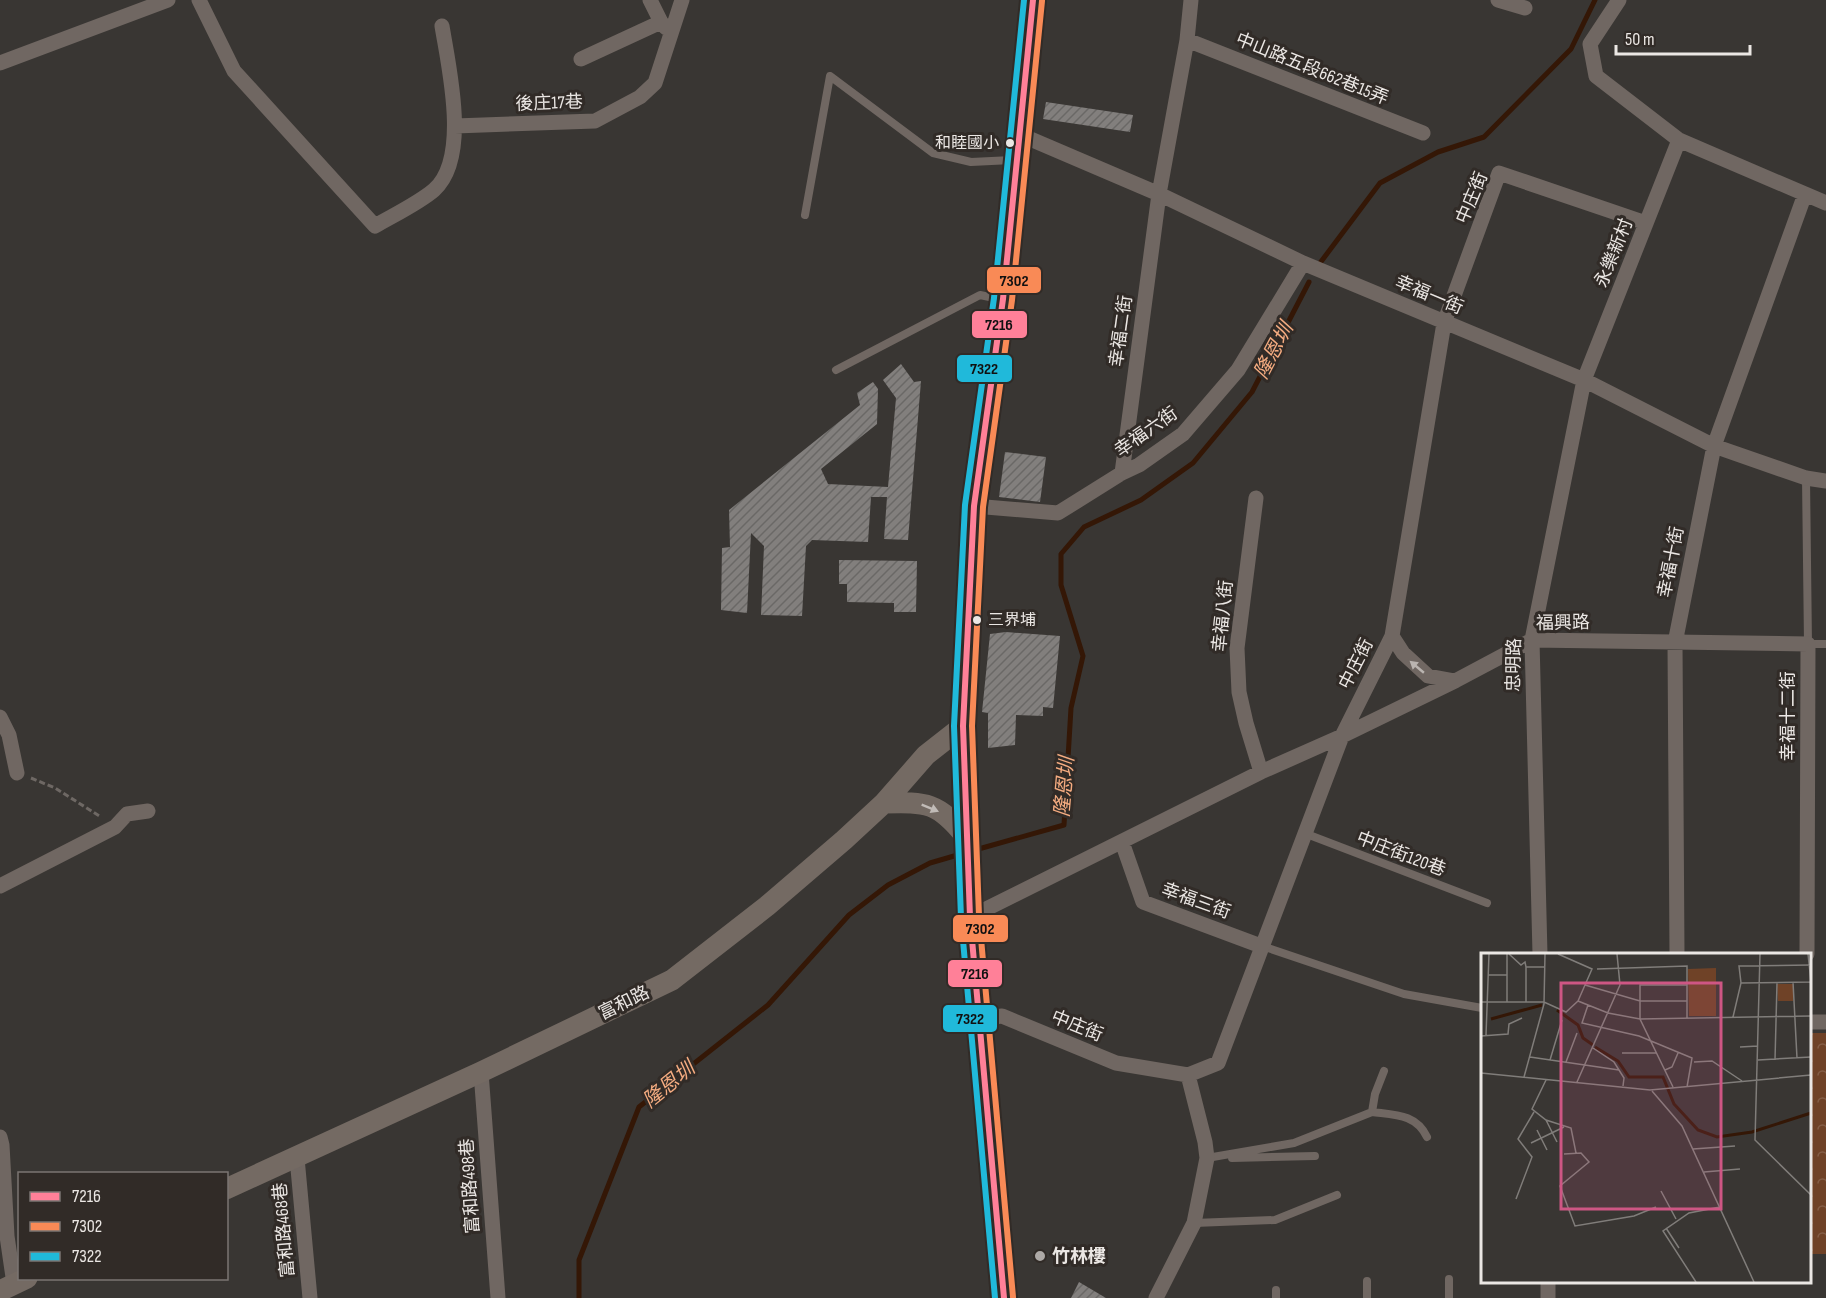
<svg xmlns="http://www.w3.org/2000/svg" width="1826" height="1298" viewBox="0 0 1826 1298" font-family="'Sofia Sans Condensed','Noto Sans TC',sans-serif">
<defs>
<pattern id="park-crowns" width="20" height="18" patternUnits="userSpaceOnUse" patternTransform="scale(1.5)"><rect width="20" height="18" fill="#6f4227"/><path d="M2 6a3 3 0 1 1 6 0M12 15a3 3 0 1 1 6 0" fill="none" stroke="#845d46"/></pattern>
<pattern id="building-hatch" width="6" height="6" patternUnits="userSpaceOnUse" patternTransform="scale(1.5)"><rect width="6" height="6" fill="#827f7d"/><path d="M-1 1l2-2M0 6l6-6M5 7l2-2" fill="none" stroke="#6a6866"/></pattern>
</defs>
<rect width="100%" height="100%" fill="#393633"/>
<!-- park -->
<path fill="url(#park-crowns)" d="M1810,1033h16v221h-16z"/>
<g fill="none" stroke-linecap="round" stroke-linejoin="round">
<!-- stream -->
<path stroke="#341706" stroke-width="5" d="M1317,267l63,-84 58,-31 46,-15 87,-88 24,-49
M975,850l89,-25 7,-117 12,-52 -22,-71v-31l23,-27 57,-27 52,-37 59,-71 57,-110
M579,1298v-38l60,-153 129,-102 81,-90 39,-30 42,-22 31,-9"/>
</g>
<!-- building -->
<path fill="url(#building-hatch)" d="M1046,102l87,13 -3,17 -87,-13z
M901,364l13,18 7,-1 -13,159 -24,-1 3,-42h-16l-3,45 -56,-2 -6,6 -4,70 -41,-1 3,-69 -13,-13 -4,80 -26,-3 1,-62 8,-1 -1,-37 131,-105 -3,-12 16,-11 5,7 -1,35 -56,45 7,15 60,3 8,-89 -13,-18z
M1005,452l41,5 -6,45 -41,-5z
M839,560l78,1 -1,51h-22v-9l-47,-1v-18h-8z
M1006,632l54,4 -7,72 -10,-1v9l-27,-1 -1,30 -27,3v-35l-6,-1 8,-78z
M1079,1282l27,16h-35z"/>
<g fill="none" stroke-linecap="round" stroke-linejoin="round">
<!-- path -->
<path stroke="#6e6864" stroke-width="3" stroke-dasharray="6 3" stroke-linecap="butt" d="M31,778l24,10 46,29"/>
<!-- lane -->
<path stroke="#706762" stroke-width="8" d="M805,215l25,-139 103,77 38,9 41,-2
M836,370l144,-75 19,4
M1806,478l2,166h18
M1304,833l183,70
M1262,946l142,48 78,14
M1372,1112c23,3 44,2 55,25
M1207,1158l87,-15 78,-31 3,-18 9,-23
M1232,1158l83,-2
M1194,1223l81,-3 62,-25
M1449,1279v19
M1367,1281v17
M1276,1290v8"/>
<!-- street -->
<path stroke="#706762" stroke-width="15" d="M199,0l35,71 141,155c17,-10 44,-23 59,-36 36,-32 15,-121 8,-164
M650,0l11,22 5,6
M1498,0l27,8
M1619,0l-29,44 6,32 83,64
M1187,40l236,93
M581,59l80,-37
M0,63l168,-63
M455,126l140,-5 45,-24 15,-14 27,-83
M1021,135l138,59 144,69 281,117 130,66 92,32 20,3
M1122,473l37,-279 28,-154 4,-40
M1256,498l-19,150 2,44 7,31 15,49
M974,506l84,7 64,-40 17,-8 44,-31 55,-64 65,-107
M1392,636l11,17 25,23 27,5
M0,717l9,18 8,38
M1122,842l21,60 118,44
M0,886l115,-59 12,-13 21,-3
M970,917l291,-145 81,-36 113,-55 77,-41 276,4 -1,310
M1540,954l-8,-314 52,-260 95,-240 147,63
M1677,954l-2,-311 39,-197 91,-252
M978,1019l24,-3 114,47 72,12 30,-12 124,-327 50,-100 52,-313 55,-150 147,50
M1810,1022h16
M481,1072l17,226
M0,1137l2,8 5,91 7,48
M297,1158l13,140
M1548,1282v16
M1156,1298l38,-75 13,-65 -2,-16 -17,-67"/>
<!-- secondary -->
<path stroke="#746a63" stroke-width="21" d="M884,803c43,-1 54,-1 82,34
M226,1189l255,-117 191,-92 95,-74 77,-66 40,-37 42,-48 37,-29
M0,1291l27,-13"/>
<!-- primary -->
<path stroke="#7d7169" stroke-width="24" d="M1004,1298l-34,-381 -7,-191 11,-220 29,-207 30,-299"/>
<defs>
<path id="bus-1" d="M1004,1298l-34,-381 -7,-191 11,-220 29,-207 30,-299"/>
<path id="bus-2" d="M1013,1297l-34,-381 -7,-190 11,-219 29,-207 30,-299"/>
<path id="bus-3" d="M995,1298l-34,-380 -7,-192 11,-221 29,-207 30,-298"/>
</defs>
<!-- bus-1 casing -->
<use href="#bus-1" stroke="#312b27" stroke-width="10"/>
<!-- bus-2 casing -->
<use href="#bus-2" stroke="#312b27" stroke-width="10"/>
<!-- bus-3 casing -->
<use href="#bus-3" stroke="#312b27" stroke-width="10"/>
<!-- bus-1 -->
<use href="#bus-1" stroke="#ff8098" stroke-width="6"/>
<!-- bus-2 -->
<use href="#bus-2" stroke="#f98a56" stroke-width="6"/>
<!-- bus-3 -->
<use href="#bus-3" stroke="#20b9da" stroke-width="6"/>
</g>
<!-- one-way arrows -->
<defs><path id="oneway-solid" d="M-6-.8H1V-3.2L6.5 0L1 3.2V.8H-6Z" transform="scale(1.5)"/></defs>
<use fill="#bab4b0" href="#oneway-solid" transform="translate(1417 667) rotate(-140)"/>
<use fill="#c1bbb7" href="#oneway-solid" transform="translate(930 808) rotate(22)"/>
<!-- markers -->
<g fill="#ebe7e4" stroke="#312b27" stroke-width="2">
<circle cx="1010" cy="143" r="5"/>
<circle cx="977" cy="620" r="5"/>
</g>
<circle fill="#ada9a6" stroke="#312b27" stroke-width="2" cx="1040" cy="1256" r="6"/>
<g text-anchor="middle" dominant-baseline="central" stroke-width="6" stroke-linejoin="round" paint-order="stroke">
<!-- bus labels -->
<g font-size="16" fill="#ebe7e4" stroke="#312b27" text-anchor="end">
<text x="999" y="143">和睦國小</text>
<text x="988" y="620" text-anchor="start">三界埔</text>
</g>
<!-- street labels -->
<g font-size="18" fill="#ebe7e4" stroke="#312b27">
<text transform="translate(1312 69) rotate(22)">中山路五段662巷15弄</text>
<text transform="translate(549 103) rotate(-2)">後庄17巷</text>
<text transform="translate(1472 198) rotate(-67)">中庄街</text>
<text transform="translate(1614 253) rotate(-68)">永樂新村</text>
<text transform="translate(1429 295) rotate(23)">幸福一街</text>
<text transform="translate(1121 331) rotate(-82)">幸福二街</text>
<text transform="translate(1146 432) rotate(-35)">幸福六街</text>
<text transform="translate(1671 562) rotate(-79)">幸福十街</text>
<text transform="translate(1223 616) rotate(-84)">幸福八街</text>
<text transform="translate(1563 623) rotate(-1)">福興路</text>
<text transform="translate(1356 664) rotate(-63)">中庄街</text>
<text transform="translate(1514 665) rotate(-89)">忠明路</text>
<text transform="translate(1788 716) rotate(-90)">幸福十二街</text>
<text transform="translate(1401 854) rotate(21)">中庄街120巷</text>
<text transform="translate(1196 901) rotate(20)">幸福三街</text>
<text transform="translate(624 1003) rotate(-26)">富和路</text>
<text transform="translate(1077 1026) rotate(22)">中庄街</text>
<text transform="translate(470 1186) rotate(-94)">富和路498巷</text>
<text transform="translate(284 1230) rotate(-95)">富和路468巷</text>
</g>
<!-- poi labels -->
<g font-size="18" font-weight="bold" fill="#ebe7e4" stroke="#312b27" text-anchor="start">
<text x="1052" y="1256">竹林樓</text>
</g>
<!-- water labels -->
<g font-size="20" font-style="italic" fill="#f5ac81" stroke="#312b27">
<text transform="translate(1274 351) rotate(-62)">隆恩圳</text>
<text transform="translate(1065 787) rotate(-85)">隆恩圳</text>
<text transform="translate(669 1085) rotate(-39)">隆恩圳</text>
</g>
</g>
<!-- overview -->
<g transform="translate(1481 953)">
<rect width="330" height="330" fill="#393633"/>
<path d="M235,15v48h-27l-1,-47zM296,31h16v17h-15z" fill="#6f4227"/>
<path fill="none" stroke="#341706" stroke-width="3" d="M76,57l21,15 5,13 10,7M10,66l51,-14M114,94l23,14 11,16h34l11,27 24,26 19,7 35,-5 59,-19"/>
<path fill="none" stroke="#807d7a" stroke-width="1.5" d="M28,1l12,11 4,-3 1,5h18M77,1l34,15 -14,32 30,12 32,6 171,-3M279,1l-5,186 56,55M327,1l3,28M116,16l90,-3v52M7,22h19M312,29l4,76M260,30l70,-1M104,32l55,16h47M0,49h63l22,10 12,-11M26,49v-48M45,49v-35M107,52l-6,18 57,13 53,22 -5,29M252,64l8,-34 -2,-17 72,-1M5,82l3,-81M0,83l27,-2 1,-10 13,-6M259,94l18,-1M112,95l21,14 10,16 -1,8M141,100h34M49,104l89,13M69,107l12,-40M277,107l53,-3M294,107l2,-77M85,109l11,-29M213,109l18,-1 30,20M184,117l7,-3 6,-14M0,120l169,17 161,-15M43,124l20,-73 1,-50M65,127l-14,29 14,11 25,8 5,25M96,129l43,-97 -3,-31M192,134l-33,-68v-34h47M171,138l30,35 72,156M65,167l11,22M56,177l10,20M50,190l33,-16M212,196l42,-3M83,201l17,-1 8,9 -29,24 15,40 59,-10 22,-9M223,219l36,-3M180,238l15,28M35,246l16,-42 -14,-18 16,-27M185,275l13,20M215,329l-33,-51 26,-18 31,-6"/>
<path fill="#ce5684" fill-opacity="0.15" stroke="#ce5684" stroke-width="3" d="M80,30h160v226h-160z"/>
<rect width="330" height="330" fill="none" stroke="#ebe7e4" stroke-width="3"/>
</g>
<g stroke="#312b27" stroke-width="2">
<rect x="986" y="266" width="56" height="28" rx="6" fill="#f98a56"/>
<rect x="971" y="310" width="57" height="29" rx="6" fill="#ff8098"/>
<rect x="956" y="354" width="57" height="29" rx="6" fill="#20b9da"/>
<rect x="952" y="914" width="57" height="29" rx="6" fill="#f98a56"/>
<rect x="947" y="959" width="56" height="29" rx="6" fill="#ff8098"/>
<rect x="942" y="1004" width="56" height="29" rx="6" fill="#20b9da"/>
</g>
<g font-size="16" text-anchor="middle" font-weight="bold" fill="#111">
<text x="1014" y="286">7302</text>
<text x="999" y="330">7216</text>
<text x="984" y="374">7322</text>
<text x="980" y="934">7302</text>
<text x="975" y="979">7216</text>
<text x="970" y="1024">7322</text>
</g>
<!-- legend -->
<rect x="18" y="1172" width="210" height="108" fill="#312b27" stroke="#7b7673" stroke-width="1.5"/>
<rect x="30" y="1192" width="30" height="9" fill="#ff8098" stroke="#7b7673" stroke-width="1.5"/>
<text x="72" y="1202" font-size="18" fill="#ebe7e4">7216</text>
<rect x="30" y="1222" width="30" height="9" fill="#f98a56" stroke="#7b7673" stroke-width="1.5"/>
<text x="72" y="1232" font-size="18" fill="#ebe7e4">7302</text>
<rect x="30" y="1252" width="30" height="9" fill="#20b9da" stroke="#7b7673" stroke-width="1.5"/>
<text x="72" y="1262" font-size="18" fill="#ebe7e4">7322</text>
<!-- scale -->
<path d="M1616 45v9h134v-9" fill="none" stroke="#ebe7e4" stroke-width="3"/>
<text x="1625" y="45" font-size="18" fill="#ebe7e4" stroke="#312b27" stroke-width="4.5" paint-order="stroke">50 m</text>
</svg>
